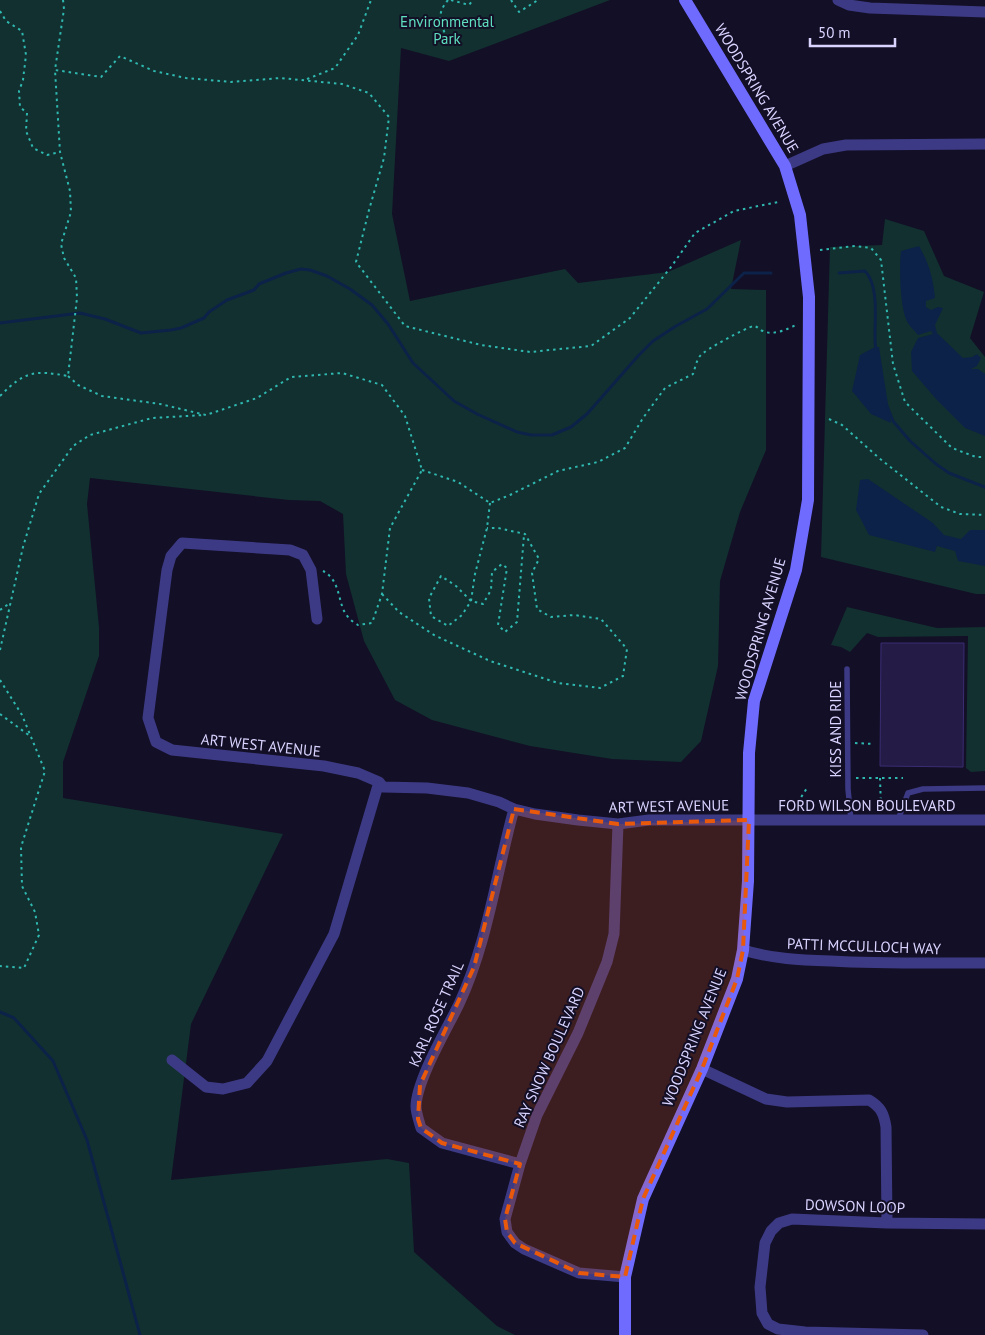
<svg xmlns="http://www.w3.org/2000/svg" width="985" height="1335" viewBox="0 0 985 1335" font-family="'PT Sans',sans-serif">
<rect width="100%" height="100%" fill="#130f26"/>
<!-- green -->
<path fill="#12302f" d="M0,0h610l-161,61 -48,-13 -9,166 18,87 155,-32 13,14 90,-11 73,-32 -10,49 35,1v160l-26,62 -20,69 -2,85 -17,75 -20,21 -69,-3 -82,-13 -98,-26 -37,-20 -31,-59 -18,-67 -3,-60 -23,-13 -31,-1 -199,-22 -3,26 12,123v29l-36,106v36l220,36 -92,190 -20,156 216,-21 22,4 5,89 83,74 18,9h-515z
M885,219l39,12 20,45 40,16 -14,46 15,19v237h-9l-155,-37 9,-310 52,-2z
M847,607l90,21 48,-1v144l-14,1 -5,-4 2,-132 -90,1 -11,-4 -17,19 -9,-5 -10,-2z"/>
<!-- water -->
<path fill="#0c2248" d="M919,246c10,17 14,32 16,52l-9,3v6l5,3 7,-3 5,1 -8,17 2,8 26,25 9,-1 5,-3 4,4 -4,8 -6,3h7l7,5v62l-20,-8 -29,-29 -24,-28 -1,-19 7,-14 15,-4 -2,-3 -13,4c-4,-5 -10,-10 -12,-16 -6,-14 -7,-53 -5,-68z
M875,347h4l12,76 -20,-9 -19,-23 8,-36z
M868,479l65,44 11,12 17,4 9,-9h15v36l-27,-5 -3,-10 -18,-5 -2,6 -66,-17 -13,-25 4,-30z"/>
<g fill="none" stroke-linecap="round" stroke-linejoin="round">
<!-- stream -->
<path stroke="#0c2248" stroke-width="3" d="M839,273l26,-2c17,18 7,59 11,80
M0,323l80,-10 25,6 36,14 30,-3 10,-2 23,-10 5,-6 18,-12 27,-10 5,-6 27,-11 15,-4 9,1 17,6 23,13 22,16 16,19 25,39 41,38 23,13 40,18 14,3h21l19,-8 16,-13 51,-58 15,-15 23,-15 31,-17 37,-36h27
M887,406l6,15 17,20 26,23 13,9 36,14
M0,1012l14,6 39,43 34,79 53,195"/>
</g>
<!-- building -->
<path fill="#241b47" stroke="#3b2d73" d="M881,643h83l-1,124 -83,-1z"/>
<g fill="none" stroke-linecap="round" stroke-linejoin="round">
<!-- path -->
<path stroke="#2fb8b0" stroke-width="2" stroke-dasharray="2.5 4" stroke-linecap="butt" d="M63,0l1,9 -9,61 46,7 19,-21 34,15 32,7 45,4 49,-4 62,6 27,9 20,24 -5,41 -15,52 -13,52 49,64 76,19 49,7 61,-6 39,-28 41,-51 24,-34 39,-22 44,-9
M448,0c-14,17 -6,25 1,43
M451,0l18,5 4,-5
M511,0l8,12 19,-12
M0,11l6,10 16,10 4,24 -3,25 -4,11 1,16 7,6 -1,18 7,17 14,7 13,-3
M307,79l28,-11 23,-33 13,-35
M820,250l35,-4 16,2 10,12 12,104 12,38 47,46 24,9h9
M68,376l10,9 24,11 58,8 46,11 51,-17 34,-21 51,-4 40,12 23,31 17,54 -32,58 -8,66 -10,29 -14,2c-3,-2 -8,-5 -10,-8 -11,-12 -6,-36 -25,-46
M0,396c25,-25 34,-26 68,-20l9,-78 -1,-20 -12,-20 -3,-14 10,-32 -1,-21 -10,-39 -5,-82
M829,419l13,6 37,33 62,49 19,7 25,1
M422,470l36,12 32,21 20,-8 48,-24 40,-9 27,-14 18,-30 22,-30 28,-14c2,-5 3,-13 7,-18 4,-6 46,-28 53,-30 5,0 6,4 10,5 10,5 25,-2 33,-6
M490,503l-3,25 -12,46 -4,27 -9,14 -14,11 -17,-10 -2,-18 12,-22 15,10 15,15 12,3 8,-14 1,-18 10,-8 5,4 -9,57 7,7 12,-10 7,-87
M382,594l17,18 35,23 56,26 68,22 42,5 23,-12 4,-27 -26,-30 -27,-4 -23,2 -14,-8 -5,-36 7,-14 -14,-25 -27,-6h-11
M0,610l10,-7
M0,650l23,-103 16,-53 34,-48 17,-11 62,-17 52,-3
M0,680l22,35 23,56 -24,76 1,39 13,26 4,23 -15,33 -24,-2
M0,714l30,22
M855,743l18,1
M856,778h47
M880,778l1,30
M798,809v-7l9,-14"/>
<!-- lane -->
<path stroke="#3d3a85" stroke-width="5.5" d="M847,669l1,120 3,31
M898,820l10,-27 15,-4 62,-1"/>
<!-- street -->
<path stroke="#3d3a85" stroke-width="11" d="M838,0l11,5 21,3 115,4
M785,166l38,-17 23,-4 139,-1
M317,619l-6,-49 -8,-15 -13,-5 -108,-7 -11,13 -4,14 -19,148 8,24 16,8 152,16 34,7 21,9 4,5 44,1 41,5 31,9 15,7 21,5 43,6 40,4 31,-4h336
M514,809c-18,65 -26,133 -55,195 -12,25 -42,75 -43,102 0,7 3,15 5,22l21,15 78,21
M618,824l-4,110 -7,28 -29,71 -41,82 -17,49 -15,55 2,13 8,11 9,6 55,24 46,4
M743,950c30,9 57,10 88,11 51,3 103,2 154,2
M172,1060l34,27 17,2 24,-6 20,-22 67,-127 45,-152
M702,1069l64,30 21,3 82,-2c12,7 15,14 17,27l1,96
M923,1335l-118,-3 -27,-3 -10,-5 -6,-11 -2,-26 5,-44 6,-12 8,-8 13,-4 95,4 98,1"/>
<!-- secondary -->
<path stroke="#6f6bff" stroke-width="12" d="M625,1335v-58l18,-78 59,-130 35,-90 6,-29 5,-69 1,-128 5,-52 42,-131 12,-70 1,-203 -9,-82 -15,-49 -100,-166"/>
</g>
<!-- marked area -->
<path fill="#e8590c" fill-opacity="0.2" stroke="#e8590c" stroke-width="4" stroke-dasharray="10 6" stroke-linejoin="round" d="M514,809l104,15 131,-4 -6,130 -6,29 -35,90 -59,130 -18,78 -46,-4 -64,-30 -8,-11 -2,-13 15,-55 -78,-21 -21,-15 -3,-9 2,-34 54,-118z"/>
<g text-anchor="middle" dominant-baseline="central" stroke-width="4" stroke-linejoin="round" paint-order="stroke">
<!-- park labels -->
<g font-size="15" fill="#5fe0c0" stroke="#130f26">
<text x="447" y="21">Environmental<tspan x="447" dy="17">Park</tspan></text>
</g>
<!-- street labels -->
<g font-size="15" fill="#d9d4ff" stroke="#130f26">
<text transform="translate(757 88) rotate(59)">WOODSPRING AVENUE</text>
<text transform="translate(760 629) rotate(-74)">WOODSPRING AVENUE</text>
<text transform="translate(835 729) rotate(-90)">KISS AND RIDE</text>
<text transform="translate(261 745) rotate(6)">ART WEST AVENUE</text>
<text x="867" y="805">FORD WILSON BOULEVARD</text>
<text transform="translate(669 806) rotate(-1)">ART WEST AVENUE</text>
<text transform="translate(864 946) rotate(2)">PATTI MCCULLOCH WAY</text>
<text transform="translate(436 1014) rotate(-66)">KARL ROSE TRAIL</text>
<text transform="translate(694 1037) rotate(-68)">WOODSPRING AVENUE</text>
<text transform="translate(549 1057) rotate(-66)">RAY SNOW BOULEVARD</text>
<text transform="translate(855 1206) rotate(2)">DOWSON LOOP</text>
</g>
</g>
<!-- scale -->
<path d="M810 38v8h85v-8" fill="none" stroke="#d9d4ff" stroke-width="2.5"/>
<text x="818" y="38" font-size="15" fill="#d9d4ff" stroke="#130f26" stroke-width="4" paint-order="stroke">50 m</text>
</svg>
